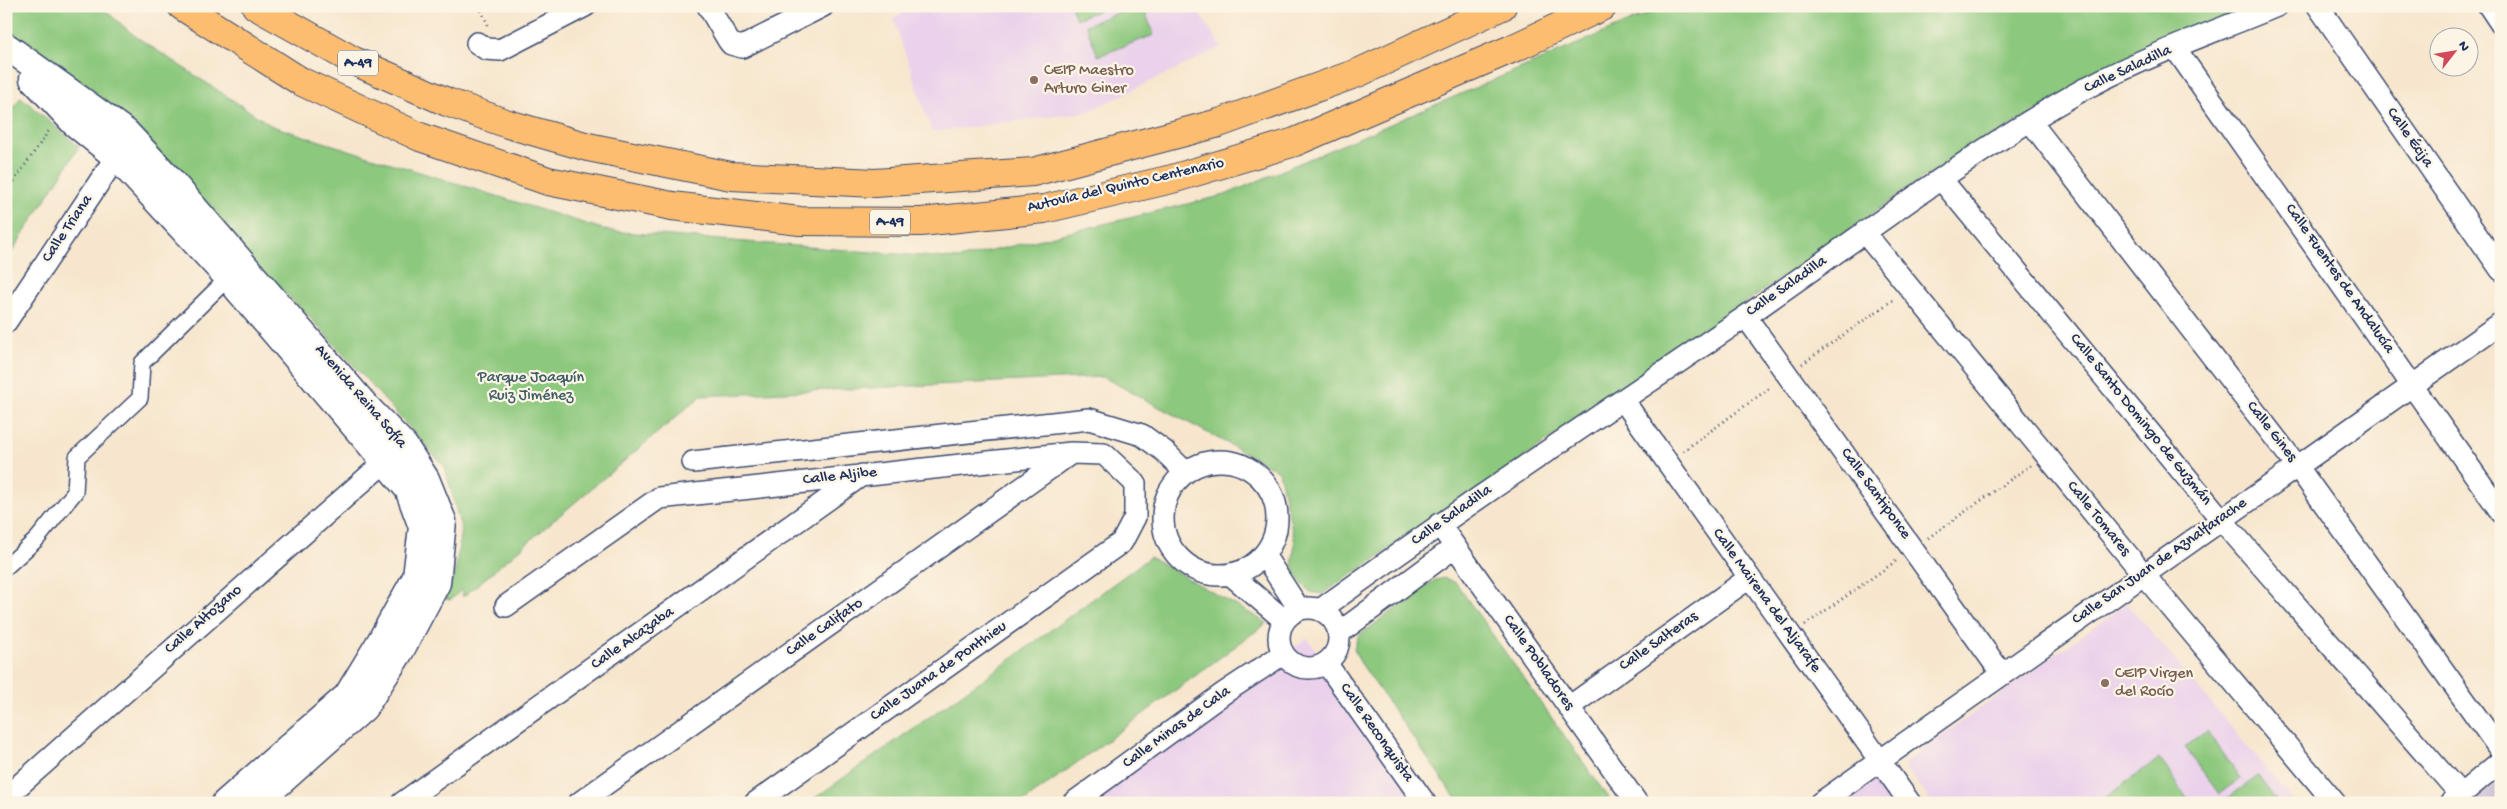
<svg xmlns="http://www.w3.org/2000/svg" width="2507" height="809" viewBox="0 0 2507 809" font-family="'Gochi Hand',sans-serif">
<rect width="100%" height="100%" fill="#fcf5e5"/>
<filter id="ink" filterUnits="userSpaceOnUse"><feTurbulence type="fractalNoise" baseFrequency=".02" numOctaves="2"/><feDisplacementMap in="SourceGraphic" scale="10" xChannelSelector="R" yChannelSelector="G"/><feConvolveMatrix kernelMatrix="1 2 1 2 8 2 1 2 1" color-interpolation-filters="sRGB"/></filter>
<filter id="wash" filterUnits="userSpaceOnUse"><feTurbulence type="fractalNoise" baseFrequency=".0096" numOctaves="4" result="noise"/><feDisplacementMap in="SourceGraphic" scale="20" xChannelSelector="R" yChannelSelector="G"/><feGaussianBlur stdDeviation="1.12" result="paint"/><feColorMatrix in="noise" values="0 0 0 0 0 0 0 0 0 0 0 0 0 0 0 0 0 1.4 0 .05"/><feComposite in="paint" operator="in"/></filter>
<g filter="url(#wash)">
<rect width="100%" height="100%" fill="#f7e6cd"/>
<!-- built -->
<path fill="#ebd1eb" d="M916,6h278l28,41 -135,65 -155,20 -39,-114z
M2127,603l168,200h-363l-29,-39z
M1307,638l117,165h-347z
M1876,780l16,23h-47z"/>
<!-- industrial -->
<path fill="#cbbfd5" d="M2501,780v23h-30z"/>
<!-- green -->
<path fill="#8cc87d" stroke="#547c6e" d="M6,6h94l35,30 137,90 337,105 349,28 267,-64 441,-189h585l-171,79 -164,98 -471,330 -123,81 -12,-2 -8,-8 -10,-17 3,-24 -16,-72 -176,-94 -402,19 -238,201 -1,-8 -11,11 -6,-1 11,-30 5,-41 -16,-61 -137,-152 -302,-288z
M1071,6h40l-35,13z
M1135,6h8l11,29 -56,21 -12,-31z
M21,97l58,50 -73,114v-142z
M1150,557l117,66 -245,180h-214l209,-148z
M1445,578l11,5 156,220h-153l-99,-141 -6,-13 4,-13 77,-56z
M2207,731l34,47 -22,16 -34,-47z
M2159,758l32,45h-93z
M2258,776l20,27h-57z"/>
</g>
<g filter="url(#ink)">
<g fill="none" stroke-linecap="round" stroke-linejoin="round">
<defs>
<path id="pedestrian" d="M6,567l31,-28 38,-47 2,-35 63,-59 2,-35 86,-85"/>
<path id="minor" d="M708,6l20,34 3,4 11,3 81,-41
M2318,6l183,264
M2489,6l12,18
M477,43l9,6 14,1 85,-44
M2175,48l326,464
M2030,121l267,345 204,285
M1941,179l280,340 240,276
M1864,232l280,343 191,228
M1746,317l256,357
M6,322l110,-165 6,-15
M1623,400l287,403
M1163 518a57 57 0 1 1 114 0a57 57 0 1 1-114 0Z
M693,462l396,-43 53,16 22,16 21,21
M1439,524l198,279
M1264,555l35,54
M1230,574l54,46
M506,606l153,-108 412,-45 33,1 31,29v34l-13,25 -367,261
M1279 638a30 30 0 1 1 60 0a30 30 0 1 1-60 0Z
M1320,610c139,-101 281,-195 422,-291 115,-79 224,-165 346,-232 60,-32 126,-55 189,-81
M1339,633l116,-86
M1326,663l99,140
M1569,707l180,-129
M6,797l391,-346
M402,803l460,-328
M579,803l491,-349
M1073,803l151,-110 59,-39
M1820,803l681,-480
M2451,803l50,-42"/>
<path id="tertiary" d="M6,46l120,86 41,44 198,229 39,40 22,34 17,42 -6,62 -37,69 -36,56 -107,95
M33,79l41,44 42,34 112,121 180,211 14,38 -6,50 -35,63 -34,56 -122,107"/>
<path id="motorway" d="M182,6l118,75 120,56 128,44 124,25 128,15 121,1 123,-13 128,-30 123,-37 221,-95 87,-41
M256,6l98,55 93,41 61,22 80,23 143,29 144,7 158,-11 186,-49 141,-51 142,-66"/>
</defs>
<!-- pedestrian casing -->
<use href="#pedestrian" stroke="#3c4a6f" stroke-width="18"/>
<!-- minor casing -->
<use href="#minor" stroke="#3c4a6f" stroke-width="24"/>
<!-- tertiary casing -->
<use href="#tertiary" stroke="#3c4a6f" stroke-width="29"/>
<!-- motorway casing -->
<use href="#motorway" stroke="#3c4a6f" stroke-width="30"/>
<!-- path -->
<path stroke="#3c4a6f" stroke-width="3" stroke-dasharray="1 4" stroke-linecap="butt" d="M479,6l10,21
M6,200l6,-16 38,-55
M1802,364l91,-64
M1683,451l88,-64
M1928,538l103,-73
M1805,625l91,-64"/>
<!-- pedestrian -->
<use href="#pedestrian" stroke="#fff" stroke-width="15"/>
<!-- minor -->
<use href="#minor" stroke="#fff" stroke-width="21"/>
<!-- tertiary -->
<use href="#tertiary" stroke="#fff" stroke-width="26"/>
<!-- motorway -->
<use href="#motorway" stroke="#fcbd6f" stroke-width="28"/>
</g>
</g>
<!-- markers -->
<g fill="#8d6e63" stroke="#fcf5e5" stroke-width="2">
<circle cx="1034" cy="80" r="5"/>
<circle cx="2105" cy="683" r="5"/>
</g>
<g text-anchor="middle" dominant-baseline="central" stroke-width="4.5" stroke-linejoin="round" paint-order="stroke">
<!-- shield labels -->
<g fill="#fcf5e5" stroke="#5e6a86" stroke-width="1">
<rect x="338" y="50.5" width="40" height="25" rx="4"/>
<rect x="870" y="209.5" width="40" height="25" rx="4"/>
</g>
<g font-size="15" font-weight="bold" fill="#1b2f5e">
<text x="358" y="63">A-49</text>
<text x="890" y="222">A-49</text>
</g>
<!-- street labels -->
<g font-size="16" fill="#1b2f5e" stroke="#fcf5e5">
<text transform="translate(2128 70) rotate(-25)">Calle Saladilla</text>
<text transform="translate(2409 138) rotate(55)">Calle Écija</text>
<text transform="translate(1126 186) rotate(-13)">Autovía del Quinto Centenario</text>
<text transform="translate(68 229) rotate(-56)">Calle Triana</text>
<text transform="translate(2339 279) rotate(55)">Calle Fuentes de Andalucía</text>
<text transform="translate(1787 287) rotate(-35)">Calle Saladilla</text>
<text transform="translate(360 397) rotate(49)">Avenida Reina Sofía</text>
<text transform="translate(2140 420) rotate(51)">Calle Santo Domingo de Guzmán</text>
<text transform="translate(2271 432) rotate(52)">Calle Gines</text>
<text transform="translate(840 477) rotate(-6)">Calle Aljibe</text>
<text transform="translate(1875 494) rotate(54)">Calle Santiponce</text>
<text transform="translate(1452 516) rotate(-35)">Calle Saladilla</text>
<text transform="translate(2098 519) rotate(51)">Calle Tomares</text>
<text transform="translate(2160 562) rotate(-35)">Calle San Juan de Aznalfarache</text>
<text transform="translate(1766 601) rotate(54)">Calle Mairena del Aljarafe</text>
<text transform="translate(204 620) rotate(-41)">Calle Altozano</text>
<text transform="translate(825 628) rotate(-35)">Calle Califato</text>
<text transform="translate(633 639) rotate(-35)">Calle Alcazaba</text>
<text transform="translate(1659 642) rotate(-35)">Calle Salteras</text>
<text transform="translate(1538 663) rotate(55)">Calle Pobladores</text>
<text transform="translate(939 672) rotate(-35)">Calle Juana de Ponthieu</text>
<text transform="translate(1177 728) rotate(-36)">Calle Minas de Cala</text>
<text transform="translate(1376 733) rotate(55)">Calle Reconquista</text>
</g>
<!-- education labels -->
<g font-size="16" fill="#785e54" stroke="#fcf5e5" text-anchor="start">
<text x="1044" y="71">CEIP Maestro<tspan x="1044" dy="18">Arturo Giner</tspan></text>
<text x="2115" y="674">CEIP Virgen<tspan x="2115" dy="18">del Rocío</tspan></text>
</g>
<!-- park labels -->
<g font-size="16" fill="#3d5d67" stroke="#fcf5e5">
<text x="531" y="378">Parque Joaquín<tspan x="531" dy="18">Ruiz Jiménez</tspan></text>
</g>
</g>
<!-- margin -->
<rect width="2507" height="809" fill="none" stroke="#fcf5e5" stroke-width="25"/>
<!-- north arrow -->
<g transform="translate(2454 52) rotate(59)"><circle r="24" fill="#fcf5e5" stroke="#a2a6af"/>
<path d="M0-4L9 19L0 12L-9 19Z" fill="#d1495b"/>
<text y="-8" font-size="14" font-weight="bold" text-anchor="middle" fill="#1b2f5e">N</text>
</g>
</svg>
